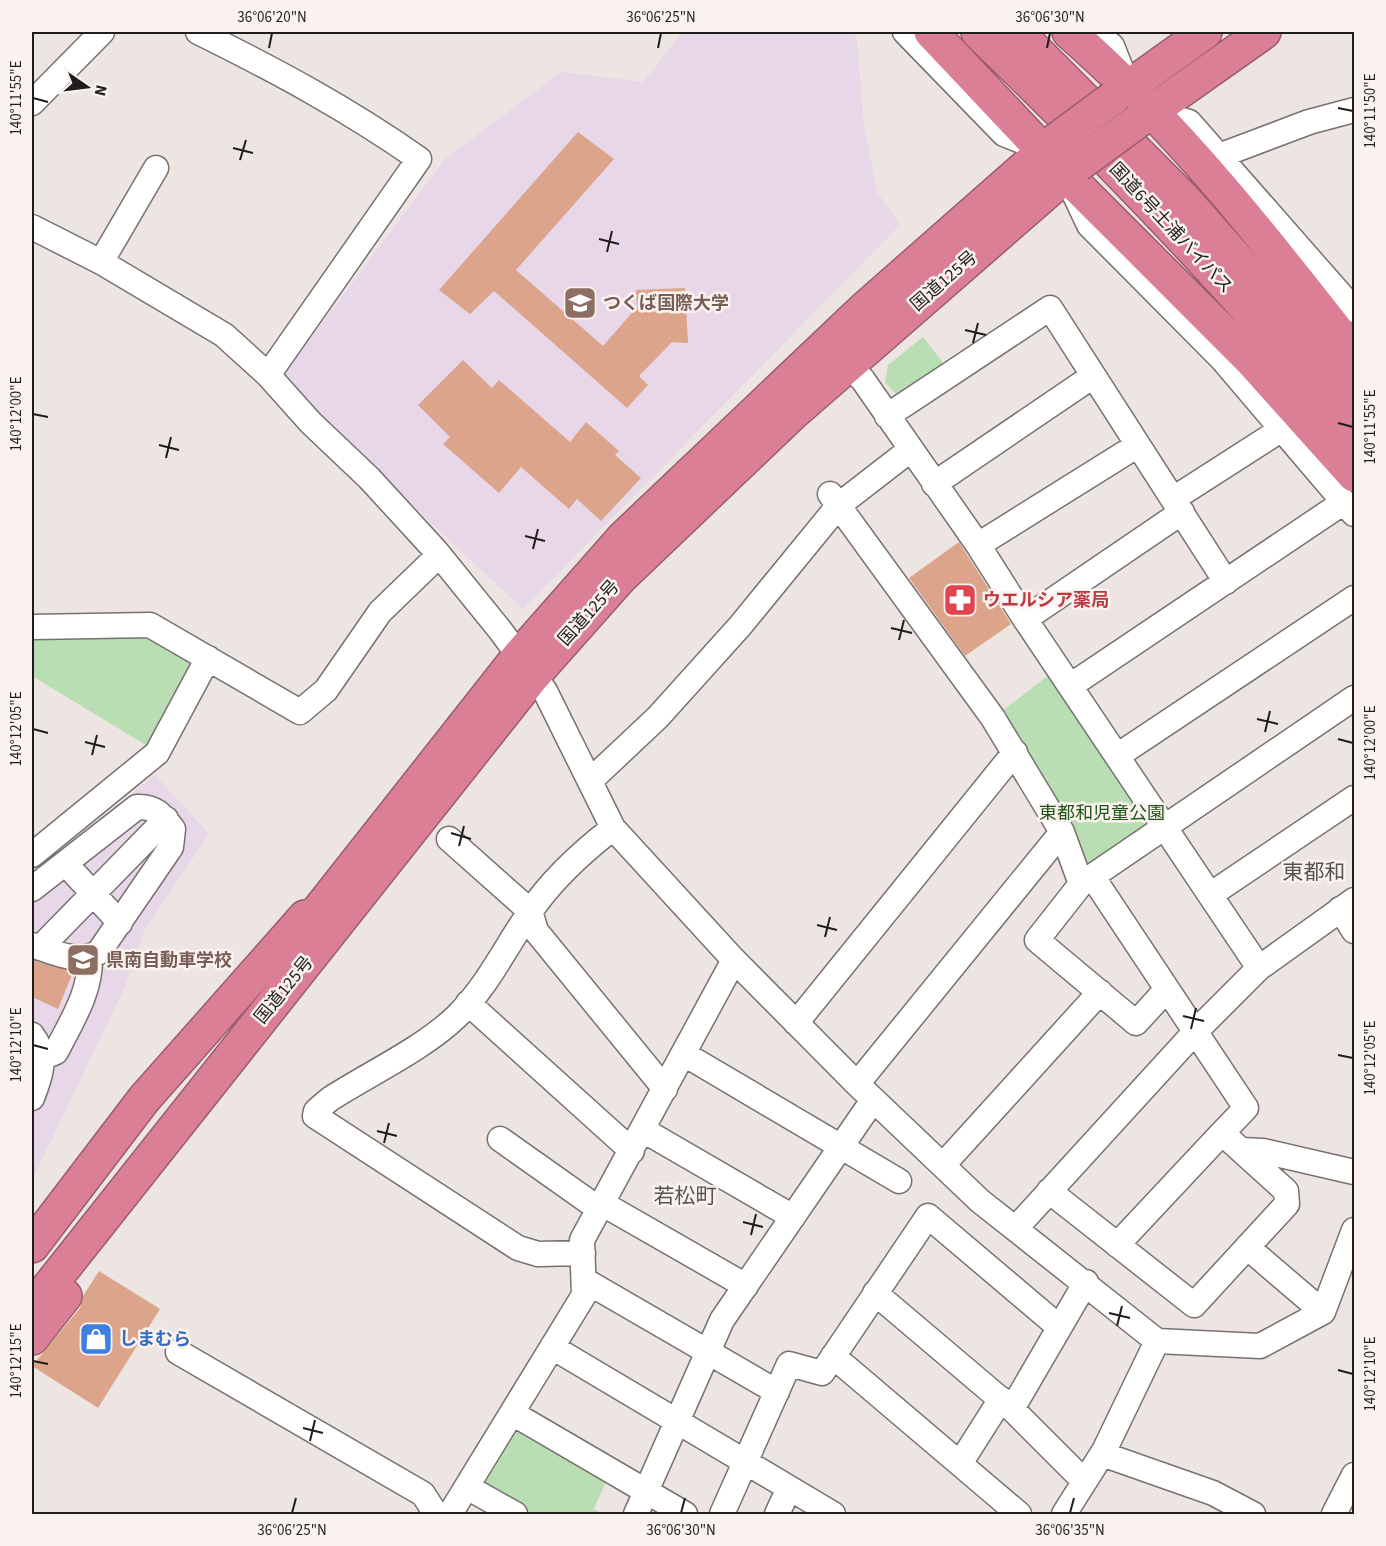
<svg xmlns="http://www.w3.org/2000/svg" width="1386" height="1546" viewBox="0 0 1386 1546" font-family="'Source Sans 3','Noto Sans JP',sans-serif">
<rect width="100%" height="100%" fill="#ece5e2"/>
<!-- education -->
<path fill="#e8d7e8" d="M683,32h170l4,7 7,85 13,68 23,33 -377,384 -244,-228 166,-222 116,-87 82,10z
M155,775l54,59 -65,97 -20,58 -92,191v-308z"/>
<!-- green -->
<path fill="#badeb4" d="M923,337l24,31 -46,31 -16,-16 3,-18z
M149,630l54,30 -49,90 -122,-74v-43z
M1058,668l106,159 -72,49 -99,-158z
M513,1418l96,57 -15,34 9,5h-81l-51,-28z"/>
<!-- building -->
<path fill="#dca58b" d="M578,132l36,27 -98,111 87,76 34,-39 -1,-17 49,-2 3,55 -16,-1 -33,34 9,9 -21,23 -133,-117 -24,23 -31,-24z
M463,360l29,28 7,-8 71,62 16,-20 33,29 -4,4 26,23 -40,43 -24,-22 -8,10 -48,-42 -22,26 -56,-49 7,-7 -32,-32z
M959,542l52,82 -46,32 -56,-78z
M32,960l41,12 -15,37 -26,-12z
M99,1271l61,38 -62,99 -66,-42 48,-58 3,-12z"/>
<g fill="none" stroke-linecap="round" stroke-linejoin="round">
<defs>
<path id="minor" d="M198,32c79,39 148,76 221,127l-151,216 43,48 58,55 67,73 64,79 45,61 68,137 121,132 123,124 123,117 177,140 103,5 63,-34 31,-82
M905,32l99,102 30,12
M1095,32l17,14 13,33
M32,103l70,-71
M1151,111l38,11 165,188
M1219,156l90,-34 45,-12
M1072,189l17,36 133,134 132,155
M32,227l69,35 123,73 44,40
M101,262l55,-94
M839,354l24,26 115,165 47,74 234,349
M887,416l163,-108 176,274
M934,484l159,-108
M830,494l163,224 69,114 19,52 273,-186
M1173,499l109,-70
M978,545l160,-100
M1025,619l157,-107
M32,627l118,-2 150,87 26,-22 54,-78 59,-57
M1070,686l274,-184
M1117,756l237,-158
M590,781l68,-64 82,-91 99,-121 71,-55
M449,839l81,72 6,20 129,158
M32,855l125,-102 51,-95
M65,863l55,60
M1081,884l-44,56 99,83 31,-34
M32,889l105,-82c18,-1 25,8 36,22l-2,18 -72,105c-21,13 -46,0 -67,-7
M1210,895l144,-97
M1340,909l14,22
M40,948l126,-129
M468,1003l164,148
M796,1023l219,-271
M32,1035c16,21 9,40 0,63
M684,1054l215,127
M42,1058l14,-6c15,-30 35,-60 34,-94
M857,1084l205,-252
M643,1130l150,87
M500,1139l99,70
M1241,1150l22,1 91,21
M943,1165l157,-173
M1049,1191l145,114 93,-101 -1,-13 -64,-58 24,-25 -154,-232
M603,1204l143,82
M1016,1228l179,-196 64,-64 95,-68
M1117,1245l105,-112
M1247,1247l76,65
M583,1253l-45,1 -20,-6 -203,-132 1,-5 14,-12c39,-25 94,-51 126,-82 31,-30 50,-71 74,-105 22,-33 52,-60 83,-84
M584,1280l193,112
M875,1293l137,116 72,72
M552,1347l281,167
M178,1352l245,142 13,20
M833,1356l186,158
M1012,1409l74,-127
M512,1413l173,101
M1102,1454l111,39 40,21
M961,1462l40,-63
M467,1487l48,27
M450,1514l134,-219 -2,-55 152,-280
M636,1514l86,-194 151,-220
M722,1514l67,-150 33,9 106,-157 131,111
M777,1514l12,-26
M1064,1514l40,-63 53,-110
M1334,1514l20,-39"/>
<path id="highway" d="M931,32l135,143 184,184 104,116
M978,32c132,127 260,260 376,401
M1017,32l167,167 170,193
M1069,32c108,94 198,209 285,321
M1113,98l92,-66
M1138,121l126,-89
M296,939l223,-283 105,-119 240,-228 191,-168
M32,1246l112,-147 161,-182
M32,1308l501,-632 87,-98 172,-164 286,-249
M32,1338l33,-42"/>
</defs>
<!-- minor casing -->
<use href="#minor" stroke="#77726f" stroke-width="27"/>
<!-- highway casing -->
<use href="#highway" stroke="#9a5d6c" stroke-width="36"/>
<!-- minor -->
<use href="#minor" stroke="#fff" stroke-width="24"/>
<!-- highway -->
<use href="#highway" stroke="#db7f97" stroke-width="33"/>
<defs>
<path id="highway-bridge" d="M1055,141l58,-43
M1078,165l60,-44"/>
</defs>
<!-- highway-bridge casing -->
<use href="#highway-bridge" stroke="#9a5d6c" stroke-width="36" stroke-linecap="butt"/>
<!-- highway-bridge -->
<use href="#highway-bridge" stroke="#db7f97" stroke-width="33"/>
</g>
<!-- ticks -->
<path fill="none" stroke="#201e1d" stroke-width="2" d="M269,48l3,-15M658,48l3,-15M1047,48l3,-15M33,98l15,4M1338,108l15,3M233,148l20,5M240,160l6,-20M599,239l20,5M607,252l5,-21M965,330l21,5M973,343l5,-20M33,414l15,3M1338,423l15,4M159,445l20,5M166,458l5,-21M525,536l20,5M533,549l5,-20M891,628l21,5M899,640l5,-20M1257,719l21,5M33,729l15,4M1265,732l5,-21M1338,739l15,4M85,742l20,5M92,755l5,-20M451,833l20,6M459,846l5,-20M817,925l20,5M825,937l5,-20M1183,1016l21,5M1191,1029l5,-21M33,1045l15,4M1338,1055l15,3M377,1131l20,5M384,1143l5,-20M743,1222l20,5M751,1235l5,-21M1109,1313l21,5M1117,1326l5,-20M33,1361l15,3M1338,1370l15,4M303,1428l20,5M310,1441l5,-21M292,1513l4,-15M681,1513l4,-15M1070,1513l4,-15"/>
<!-- icons -->
<defs>
<symbol id="university-square" viewBox="-11 -11 22 22"><rect x="-9" y="-9" width="18" height="18" rx="4" fill="#8d6e63" stroke="#f9f2ef"/><path d="M0-5L7-2L0 1L-7-2ZM-4 1L0 2.5L4 1V4Q0 6-4 4Z" fill="#fff"/></symbol>
<symbol id="pharmacy-square" viewBox="-11 -11 22 22"><rect x="-9" y="-9" width="18" height="18" rx="4" fill="#e0444e" stroke="#f9f2ef"/><path d="M-2-6h4v4h4v4h-4v4h-4v-4h-4v-4h4Z" fill="#fff"/></symbol>
<symbol id="school-square" viewBox="-11 -11 22 22"><rect x="-9" y="-9" width="18" height="18" rx="4" fill="#8d6e63" stroke="#f9f2ef"/><path d="M0-5L7-2L0 1L-7-2ZM-4 1L0 2.5L4 1V4Q0 6-4 4Z" fill="#fff"/></symbol>
<symbol id="shop-square" viewBox="-11 -11 22 22"><rect x="-9" y="-9" width="18" height="18" rx="4" fill="#3f7fe0" stroke="#f9f2ef"/><path d="M-5-2.5h2.3a2.7 3.5 0 0 1 5.4 0H5L5.5 6h-11ZM-1.5-2.5h3a1.5 2.3 0 0 0-3 0Z" fill="#fff"/></symbol>
</defs>
<g fill-rule="evenodd">
<use href="#university-square" x="561" y="284" width="38" height="38"/>
<use href="#pharmacy-square" x="941" y="581" width="38" height="38"/>
<use href="#school-square" x="64" y="941" width="38" height="38"/>
<use href="#shop-square" x="77" y="1320" width="38" height="38"/>
</g>
<g text-anchor="middle" dominant-baseline="central" stroke-width="5" stroke-linejoin="round" paint-order="stroke">
<!-- street labels -->
<g font-size="18" fill="#201e1d" stroke="#f9f2ef">
<text transform="translate(1171 228) rotate(47)">国道6号土浦バイパス</text>
<text transform="translate(944 281) rotate(-41)">国道125号</text>
<text transform="translate(589 613) rotate(-48)">国道125号</text>
<text transform="translate(284 990) rotate(-51)">国道125号</text>
</g>
<!-- education labels -->
<g font-size="18" font-weight="bold" fill="#785e54" stroke="#f9f2ef" text-anchor="start">
<text x="603" y="303">つくば国際大学</text>
<text x="106" y="960">県南自動車学校</text>
</g>
<!-- health labels -->
<g font-size="18" font-weight="bold" fill="#be3a42" stroke="#f9f2ef" text-anchor="start">
<text x="983" y="600">ウエルシア薬局</text>
</g>
<!-- park labels -->
<g font-size="18" fill="#215419" stroke="#f9f2ef">
<text x="1102" y="813">東都和児童公園</text>
</g>
<!-- shop labels -->
<g font-size="18" font-weight="bold" fill="#366cbe" stroke="#f9f2ef" text-anchor="start">
<text x="119" y="1339">しまむら</text>
</g>
<!-- quarter labels -->
<g font-size="21" fill="#585350" stroke="#f9f2ef">
<text x="1314" y="872">東都和</text>
<text x="685" y="1196">若松町</text>
</g>
</g>
<!-- border -->
<rect width="1386" height="1546" fill="none" stroke="#f9f2ef" stroke-width="66"/>
<!-- north arrow -->
<g transform="translate(87 87) rotate(104)" stroke="#f9f2ef" stroke-width="4.5" paint-order="stroke">
<path d="M0-4.5L10 22L0 15L-10 22Z" fill="#201e1d"/>
<text y="-9" font-size="16" font-weight="bold" text-anchor="middle" fill="#201e1d">N</text>
</g>
<rect x="33" y="33" width="1320" height="1480" fill="none" stroke="#201e1d" stroke-width="2"/>
<g font-size="15" text-anchor="middle" fill="#201e1d">
<text x="272" y="22">36°06'20"N</text>
<text x="661" y="22">36°06'25"N</text>
<text x="1050" y="22">36°06'30"N</text>
<text transform="translate(16 98) rotate(-90)" y="5">140°11'55"E</text>
<text transform="translate(1370 111) rotate(-90)" y="5">140°11'50"E</text>
<text transform="translate(16 414) rotate(-90)" y="5">140°12'00"E</text>
<text transform="translate(1370 427) rotate(-90)" y="5">140°11'55"E</text>
<text transform="translate(16 729) rotate(-90)" y="5">140°12'05"E</text>
<text transform="translate(1370 743) rotate(-90)" y="5">140°12'00"E</text>
<text transform="translate(16 1045) rotate(-90)" y="5">140°12'10"E</text>
<text transform="translate(1370 1058) rotate(-90)" y="5">140°12'05"E</text>
<text transform="translate(16 1361) rotate(-90)" y="5">140°12'15"E</text>
<text transform="translate(1370 1374) rotate(-90)" y="5">140°12'10"E</text>
<text x="292" y="1535">36°06'25"N</text>
<text x="681" y="1535">36°06'30"N</text>
<text x="1070" y="1535">36°06'35"N</text>
</g>
</svg>
